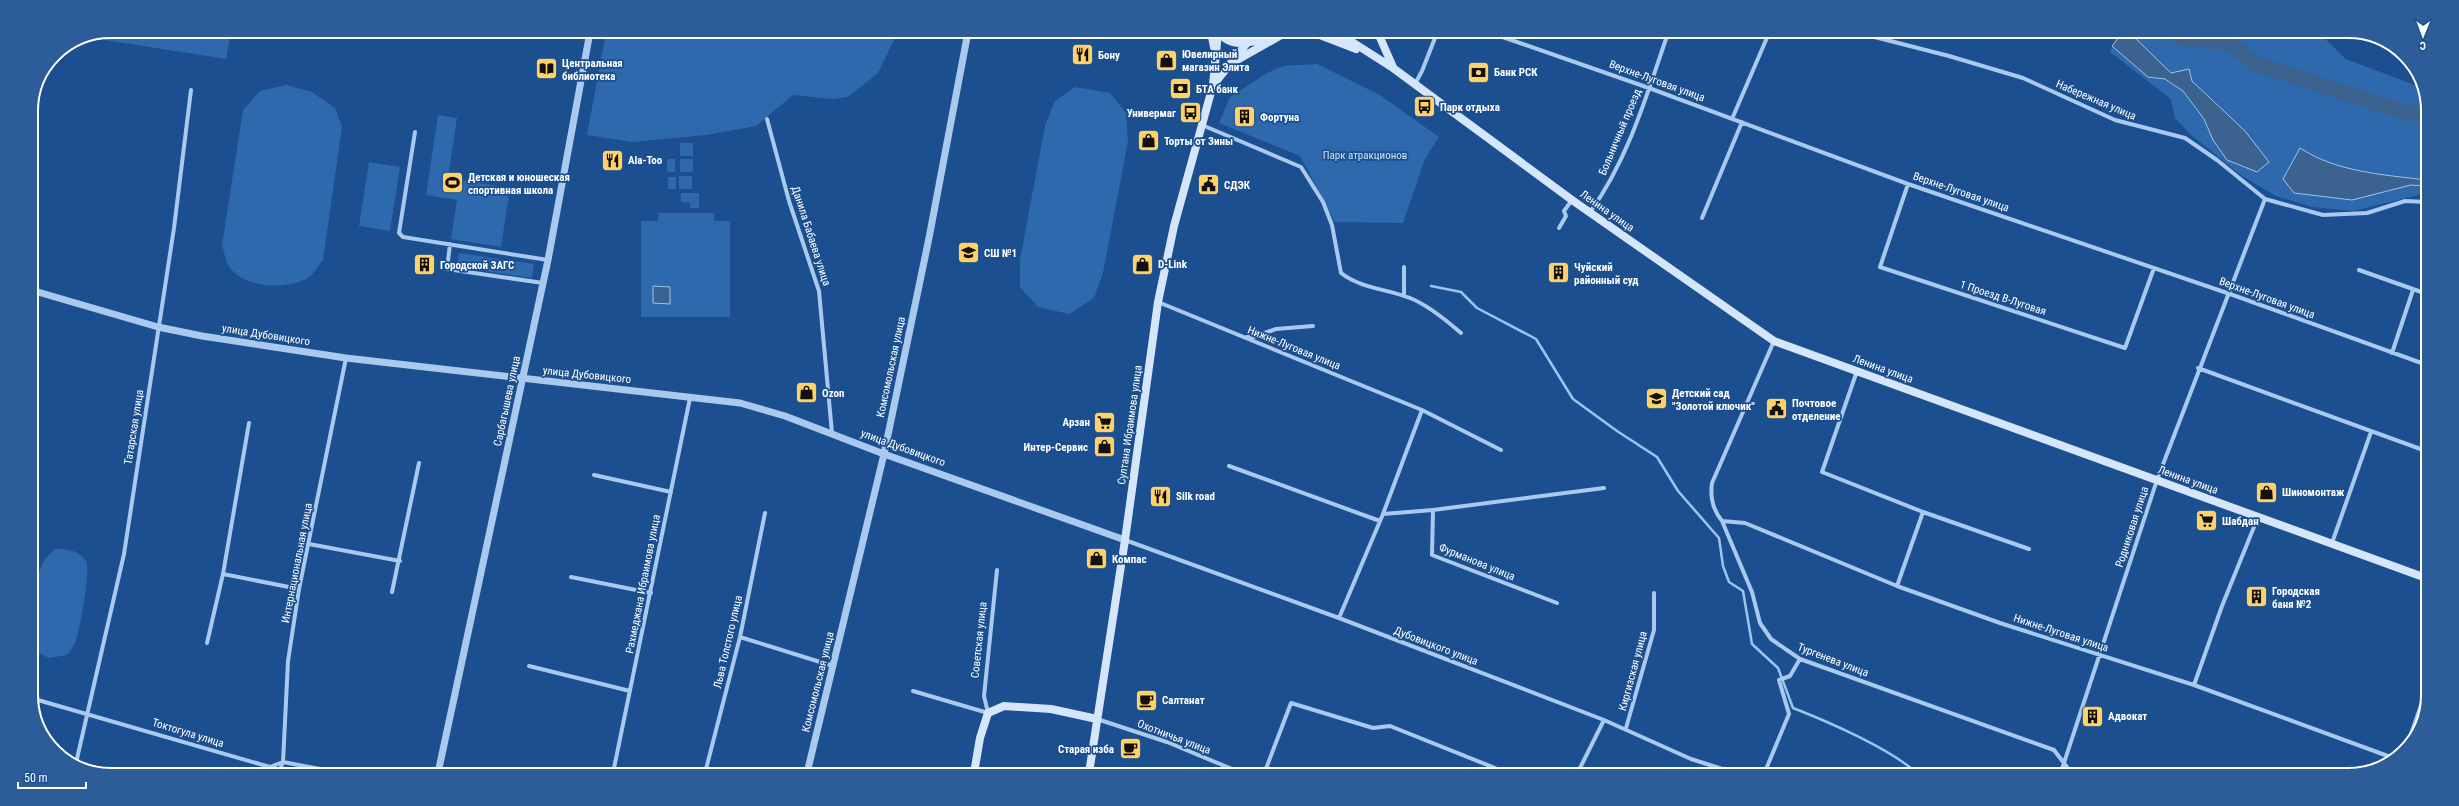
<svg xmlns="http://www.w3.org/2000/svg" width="2459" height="806" viewBox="0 0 2459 806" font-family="'Roboto Condensed',sans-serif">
<rect width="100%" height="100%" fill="#1b4f8f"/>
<!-- green -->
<path fill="#2e69ad" d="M111,31h120l-5,28 -121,-19 1,-8z
M606,32h292l-20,41 -30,24 -16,2 -39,-4 -37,31 -50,9 -74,7 -45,-7z
M2119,33l201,1 26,25 74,28 8,19 -1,87 -74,18 -41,-4 -36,-11 -34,-20 -51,-41 -16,-17 -4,-19 -61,-47z
M1317,64l63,31 59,42 -14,22 -22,64 -68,-1 -35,-66 -81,-33 11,-26 37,-24 16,-7z
M286,85l26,7 23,16 7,19 -19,133c-4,5 -9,13 -14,17 -21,14 -69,12 -82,-14 -2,-5 -3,-12 -5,-18l21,-135 17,-19z
M1075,87l35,6 16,20 2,28 -25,132 -9,25 -25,16 -31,-7 -18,-20v-27l25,-134 10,-25z
M438,115l19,3 -9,60 62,10 -9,59 -50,-8 6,-39 -31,-5z
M680,143h13v13h-13z
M667,159h8v13h-8z
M680,159h13v13h-13z
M369,162l31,5 -10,64 -31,-5z
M679,176h13v13h-13z
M668,177h8v12h-8z
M681,193h18v15h-9v-5l-9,-1z
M658,213h56v8h16v96h-89v-96h17z
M459,253l75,11 -2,14 -75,-11z
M56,549c11,0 23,1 30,12 5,8 -6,67 -10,79 -2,6 -5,11 -9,15l-18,3 -17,-8c-4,-15 3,-71 10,-85 3,-8 7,-11 14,-16z"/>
<!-- water -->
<path fill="#3c6290" stroke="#9cc4f0" d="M2122,33h8l41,40 18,-4 3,12 53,50 24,31 -12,10 -30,-12 -14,-20 -9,-21 -21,-28 -18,-12 -17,-2 -36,-31z
M2300,148c36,24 85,27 127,32v6l-16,-1 -59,15 -58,-7 -11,-14z
M653,286l17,1v17l-17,-1z"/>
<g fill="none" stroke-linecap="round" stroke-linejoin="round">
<!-- stream -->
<path stroke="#9cc4f0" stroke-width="2.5" d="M1431,286l30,6 16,16 59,31 37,60 44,32 40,26 21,34 41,47 4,28 6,16 14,9 9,53 26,24 15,40c36,14 98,41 125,66"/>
<!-- river -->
<path stroke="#3c6290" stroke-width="16" d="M2177,34l7,5 45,3 24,21 145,47 30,7"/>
<!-- minor -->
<path stroke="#a9c9ee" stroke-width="4" d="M1491,33l158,55 259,96 322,110 197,71
M1859,33l90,23 74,22 92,42 70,18 32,22 48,39 58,16 44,-2 38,-12 22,1
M1415,84l7,-13 15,-38
M767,119l22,82 30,90 13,142
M1732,119l37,-86
M1202,125l99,42 22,35 9,23 9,48c19,15 46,16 69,25 18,7 36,22 51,35
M415,132l-16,101 4,4 145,23
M1908,184l-28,83 245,81 29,-80
M1590,212c38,-52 57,-118 78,-179
M1702,218l40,-96
M1559,228l7,-12 -2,-5 8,-11
M450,244l-3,25 96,14
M2359,270l68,24
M1404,296v-29
M1158,302l264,108 79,40
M1247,337h6l23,-8 37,-3
M1774,341l-62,142c-2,14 1,27 10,38l30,71 8,31 11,16 29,20 254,91 19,25
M2392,353l21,-63
M2198,368l228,83
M1857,371l-35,101 101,40 106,37
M1229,466l151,55
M594,475l77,17
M1433,510l-1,45 125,48
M1383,514l39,-104
M1722,521l23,2 152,63 103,37 194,62 202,74
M1125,540l214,78 265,102 87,39 47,15
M2332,543l39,-111
M309,544l91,17
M223,574l76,15
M571,577l80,16
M1897,586l26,-74
M392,592l27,-129
M1339,618l44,-104 50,-4 171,-22
M740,637l93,29
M207,643l16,-69 26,-151
M529,666l101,25
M2194,685l28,-79 36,-89
M913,691l75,22 -4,-17 13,-126
M31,698l239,69 13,-5 58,11
M1097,719l70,23 77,32
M1626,728l28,-98v-37
M2409,740l16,-46
M76,763l48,-209 50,-326 17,-138
M279,772l4,-10 5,-101 11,-72 47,-231
M613,773l77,-375
M705,773l35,-136 25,-124
M1264,774l27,-71 82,25 17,-2 120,48
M1577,774l27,-54
M1764,774l25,-60 -10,-34 11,-4 10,-17
M2060,775l97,-295 108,-281"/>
<!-- tertiary -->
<path stroke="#a9c9ee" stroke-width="7" d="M31,290l127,37 44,9 144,22 394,45 45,13 99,38 241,86
M438,773l110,-513 42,-228
M807,773l77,-319 45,-216 39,-206"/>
<!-- secondary -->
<path stroke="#d6e6fa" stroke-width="8" d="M1211,32l3,15
M1219,32c14,21 44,6 64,2
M1312,32l44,17
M1338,33l55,35 179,132 202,141 652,237
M1378,33l15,34
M1230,64l53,-30 9,-2
M1214,84l33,-41
M974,773l6,-35 8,-25 16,-7 47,3 46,10
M1089,773l36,-233 33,-238 16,-76 39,-141 5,-53"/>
</g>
<!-- icons -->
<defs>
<symbol id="restaurant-square" viewBox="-11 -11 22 22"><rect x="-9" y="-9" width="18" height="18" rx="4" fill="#ffd166" stroke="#1b4f8f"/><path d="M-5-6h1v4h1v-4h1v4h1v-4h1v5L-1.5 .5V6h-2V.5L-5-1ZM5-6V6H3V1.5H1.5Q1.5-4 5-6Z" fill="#111"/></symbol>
<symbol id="shop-square" viewBox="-11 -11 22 22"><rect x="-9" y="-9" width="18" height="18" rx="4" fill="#ffd166" stroke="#1b4f8f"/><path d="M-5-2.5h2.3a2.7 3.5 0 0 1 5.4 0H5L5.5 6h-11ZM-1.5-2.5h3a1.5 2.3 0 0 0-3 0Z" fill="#111"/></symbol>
<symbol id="library-square" viewBox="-11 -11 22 22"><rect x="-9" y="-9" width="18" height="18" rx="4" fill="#ffd166" stroke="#1b4f8f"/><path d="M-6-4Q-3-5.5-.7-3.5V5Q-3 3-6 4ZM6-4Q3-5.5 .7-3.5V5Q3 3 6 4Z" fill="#111"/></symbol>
<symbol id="bank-square" viewBox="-11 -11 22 22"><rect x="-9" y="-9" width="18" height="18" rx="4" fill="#ffd166" stroke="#1b4f8f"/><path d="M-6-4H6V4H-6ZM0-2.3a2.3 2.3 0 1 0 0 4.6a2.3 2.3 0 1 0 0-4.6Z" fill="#111"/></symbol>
<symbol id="bus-square" viewBox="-11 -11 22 22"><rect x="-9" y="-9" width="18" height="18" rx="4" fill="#ffd166" stroke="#1b4f8f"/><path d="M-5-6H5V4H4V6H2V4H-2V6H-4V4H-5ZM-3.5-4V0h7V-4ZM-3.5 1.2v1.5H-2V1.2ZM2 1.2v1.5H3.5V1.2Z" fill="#111"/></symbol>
<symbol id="building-square" viewBox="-11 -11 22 22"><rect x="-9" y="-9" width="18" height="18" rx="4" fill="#ffd166" stroke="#1b4f8f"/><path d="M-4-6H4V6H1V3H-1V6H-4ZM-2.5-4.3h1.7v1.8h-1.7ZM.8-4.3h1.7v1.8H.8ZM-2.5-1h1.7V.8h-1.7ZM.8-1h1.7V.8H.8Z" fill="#111"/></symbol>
<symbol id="stadium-square" viewBox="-11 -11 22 22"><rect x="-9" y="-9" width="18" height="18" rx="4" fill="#ffd166" stroke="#1b4f8f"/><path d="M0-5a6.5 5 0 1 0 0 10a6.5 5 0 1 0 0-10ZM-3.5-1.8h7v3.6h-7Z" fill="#111"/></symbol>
<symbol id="civic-square" viewBox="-11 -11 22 22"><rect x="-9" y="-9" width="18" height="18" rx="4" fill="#ffd166" stroke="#1b4f8f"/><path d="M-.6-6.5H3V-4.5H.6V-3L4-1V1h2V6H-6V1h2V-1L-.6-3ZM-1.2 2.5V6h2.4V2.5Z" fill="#111"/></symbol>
<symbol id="school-square" viewBox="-11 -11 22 22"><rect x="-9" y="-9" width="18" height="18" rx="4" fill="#ffd166" stroke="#1b4f8f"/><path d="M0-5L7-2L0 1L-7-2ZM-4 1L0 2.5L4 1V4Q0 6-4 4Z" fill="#111"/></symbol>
<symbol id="supermarket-square" viewBox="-11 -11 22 22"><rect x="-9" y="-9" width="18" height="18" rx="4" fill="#ffd166" stroke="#1b4f8f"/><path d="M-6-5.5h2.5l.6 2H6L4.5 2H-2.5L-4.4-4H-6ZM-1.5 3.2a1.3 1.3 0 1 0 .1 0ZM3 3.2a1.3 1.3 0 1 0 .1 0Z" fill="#111"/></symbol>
<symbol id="cafe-square" viewBox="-11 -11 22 22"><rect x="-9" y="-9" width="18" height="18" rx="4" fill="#ffd166" stroke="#1b4f8f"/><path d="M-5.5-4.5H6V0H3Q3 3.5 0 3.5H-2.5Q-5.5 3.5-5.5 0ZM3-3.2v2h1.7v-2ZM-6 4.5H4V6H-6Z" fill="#111"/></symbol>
</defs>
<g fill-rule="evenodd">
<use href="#restaurant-square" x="1070" y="42" width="25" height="25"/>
<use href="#shop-square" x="1154" y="48" width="25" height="25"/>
<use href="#library-square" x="534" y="56" width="25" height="25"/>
<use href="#bank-square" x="1466" y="60" width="25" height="25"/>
<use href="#bank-square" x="1168" y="76" width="25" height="25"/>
<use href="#bus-square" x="1412" y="94" width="25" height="25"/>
<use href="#bus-square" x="1178" y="100" width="25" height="25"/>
<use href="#building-square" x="1232" y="104" width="25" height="25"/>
<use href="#shop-square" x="1136" y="128" width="25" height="25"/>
<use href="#restaurant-square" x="600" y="148" width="25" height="25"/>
<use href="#stadium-square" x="440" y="170" width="25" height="25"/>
<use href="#civic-square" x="1196" y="172" width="25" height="25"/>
<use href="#school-square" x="956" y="240" width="25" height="25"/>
<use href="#shop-square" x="1130" y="252" width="25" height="25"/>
<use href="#building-square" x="412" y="252" width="25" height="25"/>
<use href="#building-square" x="1546" y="260" width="25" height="25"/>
<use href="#shop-square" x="794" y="380" width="25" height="25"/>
<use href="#school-square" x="1644" y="386" width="25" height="25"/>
<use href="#civic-square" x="1764" y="396" width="25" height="25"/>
<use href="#supermarket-square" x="1092" y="410" width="25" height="25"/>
<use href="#shop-square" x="1092" y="434" width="25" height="25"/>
<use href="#shop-square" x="2254" y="480" width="25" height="25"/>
<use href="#restaurant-square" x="1148" y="484" width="25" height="25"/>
<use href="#supermarket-square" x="2194" y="508" width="25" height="25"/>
<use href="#shop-square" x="1084" y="546" width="25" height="25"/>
<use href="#building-square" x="2244" y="584" width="25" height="25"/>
<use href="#cafe-square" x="1134" y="688" width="25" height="25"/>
<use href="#building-square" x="2080" y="704" width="25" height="25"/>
<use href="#cafe-square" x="1118" y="736" width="25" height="25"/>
</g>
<g text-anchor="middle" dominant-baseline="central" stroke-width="3.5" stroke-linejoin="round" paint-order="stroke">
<!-- poi labels -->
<g font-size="11" font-weight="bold" fill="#fff" stroke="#1b4f8f" text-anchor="start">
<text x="1182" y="54">Ювелирный<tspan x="1182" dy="13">магазин Элита</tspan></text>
<text x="1098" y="55">Бону</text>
<text x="562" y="63">Центральная<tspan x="562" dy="13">библиотека</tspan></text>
<text x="1494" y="72">Банк РСК</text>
<text x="1196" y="89">БТА банк</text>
<text x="1440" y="107">Парк отдыха</text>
<text x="1176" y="113" text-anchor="end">Универмаг</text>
<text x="1260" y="117">Фортуна</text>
<text x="1164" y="141">Торты от Зины</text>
<text x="628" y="160">Ala-Too</text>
<text x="468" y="177">Детская и юношеская<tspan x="468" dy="13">спортивная школа</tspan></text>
<text x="1224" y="185">СДЭК</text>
<text x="984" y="253">СШ №1</text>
<text x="1158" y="264">D-Link</text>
<text x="440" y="265">Городской ЗАГС</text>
<text x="1574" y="267">Чуйский<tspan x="1574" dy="13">районный суд</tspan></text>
<text x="822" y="393">Ozon</text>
<text x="1672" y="393">Детский сад<tspan x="1672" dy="13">"Золотой ключик"</tspan></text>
<text x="1792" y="403">Почтовое<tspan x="1792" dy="13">отделение</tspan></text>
<text x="1090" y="422" text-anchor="end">Арзан</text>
<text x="1088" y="447" text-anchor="end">Интер-Сервис</text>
<text x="2282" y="492">Шиномонтаж</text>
<text x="1176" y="496">Silk road</text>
<text x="2222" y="521">Шабдан</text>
<text x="1112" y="559">Компас</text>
<text x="2272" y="591">Городская<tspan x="2272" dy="13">баня №2</tspan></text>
<text x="1162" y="700">Салтанат</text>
<text x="2108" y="716">Адвокат</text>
<text x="1114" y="749" text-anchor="end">Старая изба</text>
</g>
<!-- street labels -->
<g font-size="11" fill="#fff" stroke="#1b4f8f">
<text transform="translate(1657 81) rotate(20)">Верхне-Луговая улица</text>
<text transform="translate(2096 100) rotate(23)">Набережная улица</text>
<text transform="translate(1620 132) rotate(-67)">Больничный проезд</text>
<text transform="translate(1961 192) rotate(19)">Верхне-Луговая улица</text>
<text transform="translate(1607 211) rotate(35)">Ленина улица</text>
<text transform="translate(811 236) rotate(72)">Данила Бабаева улица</text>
<text transform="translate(2003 298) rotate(18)">1 Проезд В-Луговая</text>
<text transform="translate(2267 298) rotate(20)">Верхне-Луговая улица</text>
<text transform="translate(266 335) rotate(9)">улица Дубовицкого</text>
<text transform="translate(1294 348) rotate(22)">Нижне-Луговая улица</text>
<text transform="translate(891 367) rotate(-78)">Комсомольская улица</text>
<text transform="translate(1883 369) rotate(20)">Ленина улица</text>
<text transform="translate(587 375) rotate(6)">улица Дубовицкого</text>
<text transform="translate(507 401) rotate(-78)">Сарбагышева улица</text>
<text transform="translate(1130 425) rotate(-82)">Султана Ибраимова улица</text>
<text transform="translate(134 427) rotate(-81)">Татарская улица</text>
<text transform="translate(903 448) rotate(20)">улица Дубовицкого</text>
<text transform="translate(2188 480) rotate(20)">Ленина улица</text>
<text transform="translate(2132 527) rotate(-72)">Родниковая улица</text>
<text transform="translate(1477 562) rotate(22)">Фурманова улица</text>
<text transform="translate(297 563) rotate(-79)">Интернациональная улица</text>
<text transform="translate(643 584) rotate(-79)">Рахмеджана Ибраимова улица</text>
<text transform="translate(2061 633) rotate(18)">Нижне-Луговая улица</text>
<text transform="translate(979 640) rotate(-84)">Советская улица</text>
<text transform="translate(728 642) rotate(-77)">Льва Толстого улица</text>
<text transform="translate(1436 646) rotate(21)">Дубовицкого улица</text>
<text transform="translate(1833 660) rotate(21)">Тургенева улица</text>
<text transform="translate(1633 671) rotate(-75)">Киргизская улица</text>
<text transform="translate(818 682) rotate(-76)">Комсомольская улица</text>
<text transform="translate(188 733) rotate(17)">Токтогула улица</text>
<text transform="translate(1174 737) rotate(21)">Охотничья улица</text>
</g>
<!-- park labels -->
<g font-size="11" fill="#cfe3fa" stroke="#1b4f8f">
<text x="1365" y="155">Парк атракционов</text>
</g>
</g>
<!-- crop -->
<path d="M0 0H2459V806H0ZM111 38H2348A73 73 0 0 1 2421 111V695A73 73 0 0 1 2348 768H111A73 73 0 0 1 38 695V111A73 73 0 0 1 111 38Z" fill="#2d5d98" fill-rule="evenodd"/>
<path fill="none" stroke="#fff" stroke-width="2" d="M111 38H2348A73 73 0 0 1 2421 111V695A73 73 0 0 1 2348 768H111A73 73 0 0 1 38 695V111A73 73 0 0 1 111 38Z"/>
<!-- north arrow -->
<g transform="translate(2423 36) rotate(181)" stroke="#1b4f8f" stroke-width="3" paint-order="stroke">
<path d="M0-3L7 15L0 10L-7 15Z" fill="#ffffff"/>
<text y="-6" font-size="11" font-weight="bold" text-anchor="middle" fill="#ffffff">С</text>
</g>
<!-- scale -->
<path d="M18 782v6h68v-6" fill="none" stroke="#ffffff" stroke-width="2"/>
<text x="24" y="782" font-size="12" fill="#ffffff" stroke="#1b4f8f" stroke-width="3" paint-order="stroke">50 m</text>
</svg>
